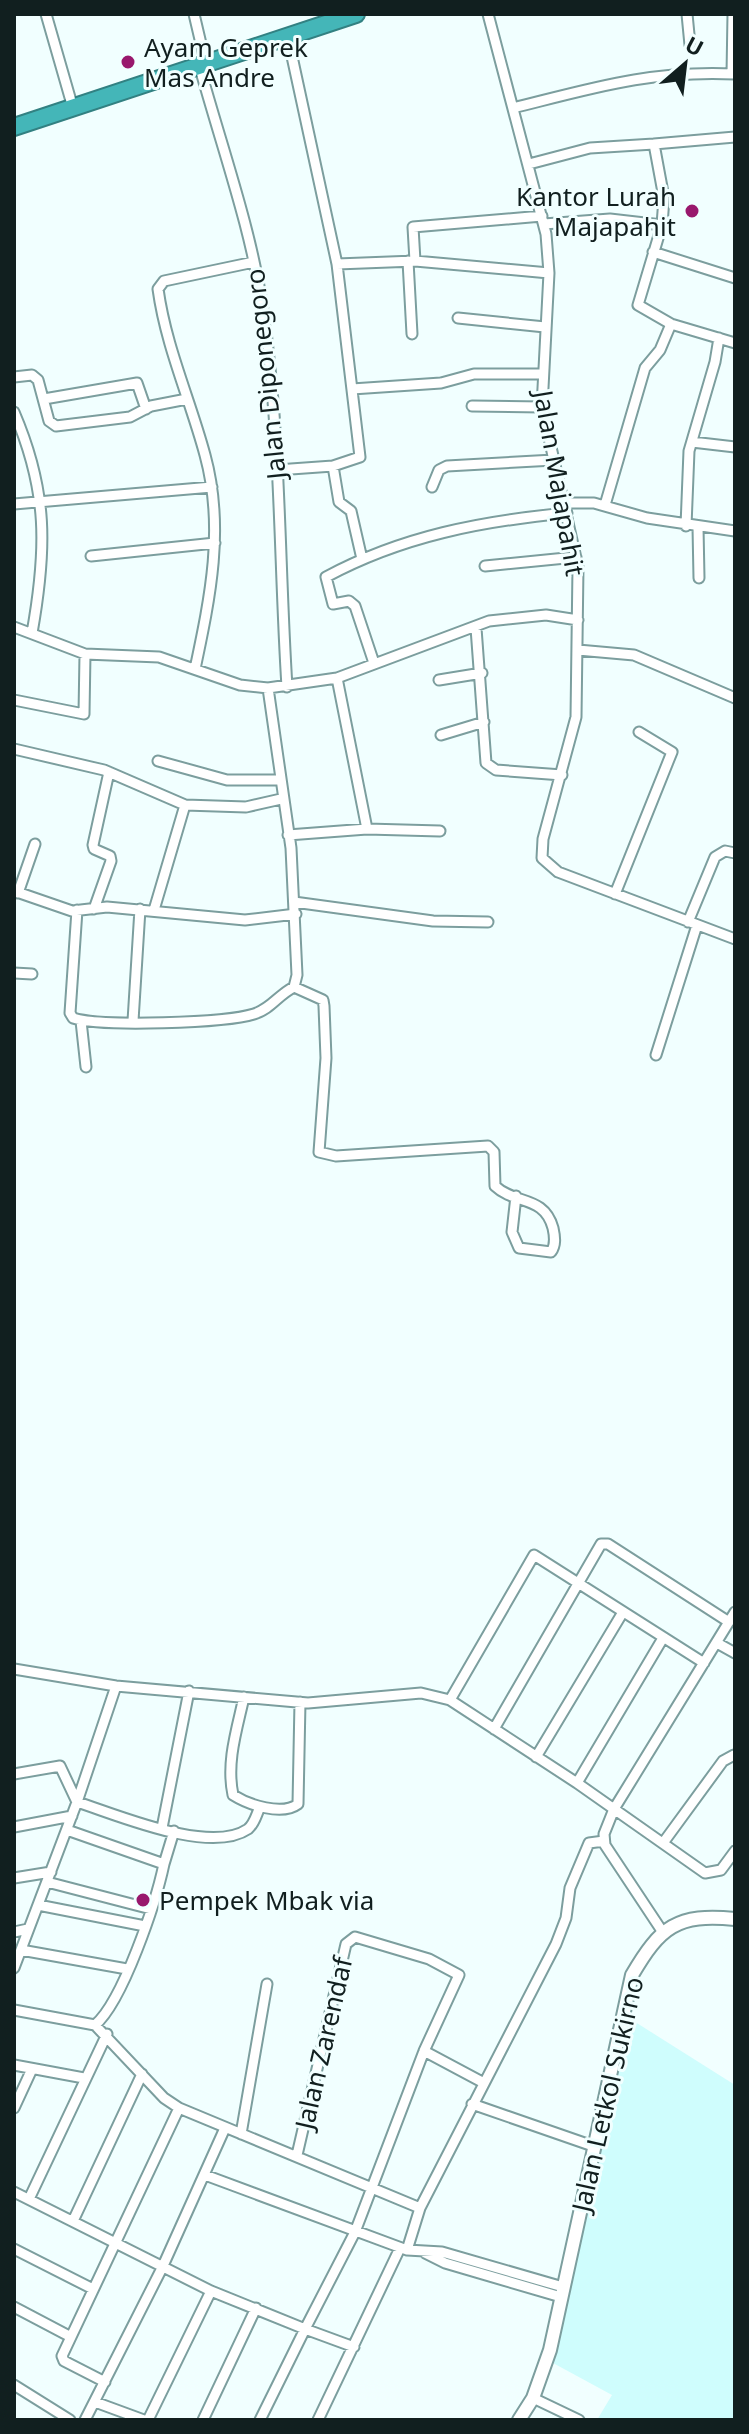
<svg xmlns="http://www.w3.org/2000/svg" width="749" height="2434" viewBox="0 0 749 2434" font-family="'Noto Sans',sans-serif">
<rect width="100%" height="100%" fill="#f1ffff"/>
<!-- built -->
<path fill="#cffdfd" d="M632,2020l103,65v335h-138l15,-25 -59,-32 33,-144 14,-80z"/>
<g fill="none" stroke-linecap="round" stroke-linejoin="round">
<defs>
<path id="street" d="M46,14l27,94
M194,14l12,51
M488,14l58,220 3,39 -7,134 36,160 -2,150 -33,122 -1,19 16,14 177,67
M687,14l3,31
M200,68c22,80 51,160 63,242 18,124 16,252 24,377
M732,74l1,-60
M513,108c80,-20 137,-38 222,-34
M654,144l81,-7
M529,164l61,-16 64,-4 10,54 -2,27 -24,80 33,19 64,19
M544,224l66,-5 52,6
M653,252l82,26
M408,261l4,73
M415,261l-2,-34 129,-11
M337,264l78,-3 134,12
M458,318l87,9
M14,377l18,-2 6,5 11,41 7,5 74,-9 21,-11 36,-7
M352,389l89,-6 33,-9h68
M44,399l93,-16 9,26
M472,406l70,1
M14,412c34,79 33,137 18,221
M692,442l43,5
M333,466l6,36 12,9 11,48
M277,470l56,-4 27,-9 -23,-193 -49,-226
M432,487l7,-17 8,-4 107,-6
M564,503h30l53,15 88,13
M14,504l198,-17
M605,505l40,-137 15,-18 11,-26
M686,526l3,-75 26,-89 4,-24
M698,527l1,51
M91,556l124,-13
M485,566l91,-9
M14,627l71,27 74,3 81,28 28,3 69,-10 152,-57 57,-6 32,5
M476,628l10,135 10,7 66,5
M578,650l56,5 101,43
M374,663l-19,-57 -6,-5 -16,3 -7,-27c76,-41 156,-56 241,-64
M195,669c15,-71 30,-141 10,-214 -15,-56 -39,-108 -47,-166l6,-8 90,-19
M439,680l43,-7
M268,688l23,160 6,127 -3,12
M14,700l70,14 1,-60
M441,735l43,-13
M14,749l90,21 81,35 61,2 35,-8
M158,761l69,19h52
M367,829l73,2
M288,835l79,-6 -30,-151
M14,891l58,20 35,-4 138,13 51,-6
M18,893l17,-49
M615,894l57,-142 -33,-20
M294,902l139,19 55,1
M94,909l17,-48 -1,-5 -16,-7 -1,-4 16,-73
M77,910l-7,103 3,5c28,9 152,5 181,-4 17,-5 24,-19 40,-27l29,13 1,6 2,52 -7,94 17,4 152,-10 6,6 1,34c20,19 49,9 58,42 2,9 3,17 -2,24l-32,-4 -7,-16 4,-36
M154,910l31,-105
M688,922l27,-65 10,-6 10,2
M14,973l18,1
M81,1021l5,46
M133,1021l7,-112
M656,1055l41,-130
M717,1643l18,10
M14,1669l102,17 192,17 113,-10 29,7 127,83 128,90 16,-3 14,-19
M116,1686l-39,116c41,13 133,53 171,27 7,-6 8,-14 12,-22
M244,1697c-7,32 -18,65 -11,98 16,10 49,21 65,9l2,-102
M450,1700l84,-145 170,108
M494,1729l107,-185h7l121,78
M536,1757l87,-145
M14,1774l46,-8 17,36 -63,166
M577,1783l86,-145
M14,1827l58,-11
M162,1828l27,-137
M67,1830l97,34c-8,38 -41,137 -69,161
M663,1843l60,-82 11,-6
M164,1864l10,-33
M14,1878l37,-6
M47,1882l104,27
M38,1905l107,21
M662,1931l-57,-86 -1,-11 10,-25 121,-197
M14,1932l14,-3
M21,1950l106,19
M14,2010l81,15 69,73 15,10 241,100 -13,42
M14,2065l70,13
M472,2104l121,42
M14,2108l18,-39
M241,2134l26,-150
M297,2155l49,-211 9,-7 74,22 30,16 -35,76
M205,2175l202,75 35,2 121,35
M14,2192l197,99 94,38 50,-97 69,-181 60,32
M29,2199l78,-165
M420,2208l136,-264 10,-26 4,-30 19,-45 15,-2
M73,2221l69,-147
M14,2249l79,40
M425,2253l20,10 116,34
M14,2307l57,30
M105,2382l-41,-21 -2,-5 117,-248
M14,2385l56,35
M533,2398l46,22
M95,2402l49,18
M85,2420l77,-152 63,-140
M148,2420l63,-129
M203,2420l53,-112
M260,2420l45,-91 49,18
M318,2420l82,-172"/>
<path id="secondary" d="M519,2420l14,-22 17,-48 82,-375c28,-48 45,-62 103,-56"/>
<path id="highway" d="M14,127l342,-113"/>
</defs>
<!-- street casing -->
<use href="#street" stroke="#7c9e9e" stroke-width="13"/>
<!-- secondary casing -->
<use href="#secondary" stroke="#7c9e9e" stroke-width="16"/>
<!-- highway casing -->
<use href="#highway" stroke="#328182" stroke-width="20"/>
<!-- street -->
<use href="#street" stroke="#fff" stroke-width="9"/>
<!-- secondary -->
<use href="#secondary" stroke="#fff" stroke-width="12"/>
<!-- highway -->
<use href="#highway" stroke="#44b6b8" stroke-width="16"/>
</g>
<!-- markers -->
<g fill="#99186d" stroke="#f1ffff" stroke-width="3">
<circle cx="128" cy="62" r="8"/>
<circle cx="692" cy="211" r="8"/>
<circle cx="143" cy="1900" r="8"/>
</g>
<g text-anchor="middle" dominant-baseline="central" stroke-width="6" stroke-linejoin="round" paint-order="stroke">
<!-- poi labels -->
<g font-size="26" fill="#111f1f" stroke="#f1ffff" text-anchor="start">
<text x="144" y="47">Ayam Geprek<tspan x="144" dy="30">Mas Andre</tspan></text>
<text x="676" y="196" text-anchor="end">Kantor Lurah<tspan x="676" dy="30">Majapahit</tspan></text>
<text x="159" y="1900">Pempek Mbak via</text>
</g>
<!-- street labels -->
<g font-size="26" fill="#111f1f" stroke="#f1ffff">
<text transform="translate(265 374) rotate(-96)">Jalan Diponegoro</text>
<text transform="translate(560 483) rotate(80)">Jalan Majapahit</text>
<text transform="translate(323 2043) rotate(-77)">Jalan Zarendaf</text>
<text transform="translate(607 2094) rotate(-77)">Jalan Letkol Sukirno</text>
</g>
</g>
<!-- border -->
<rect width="749" height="2434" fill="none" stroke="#111f1f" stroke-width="32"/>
<!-- north arrow -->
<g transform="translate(685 64) rotate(28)" stroke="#f1ffff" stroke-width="6" paint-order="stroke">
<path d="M0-6L14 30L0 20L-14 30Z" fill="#111f1f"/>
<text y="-12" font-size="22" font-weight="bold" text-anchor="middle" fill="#111f1f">U</text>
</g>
</svg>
